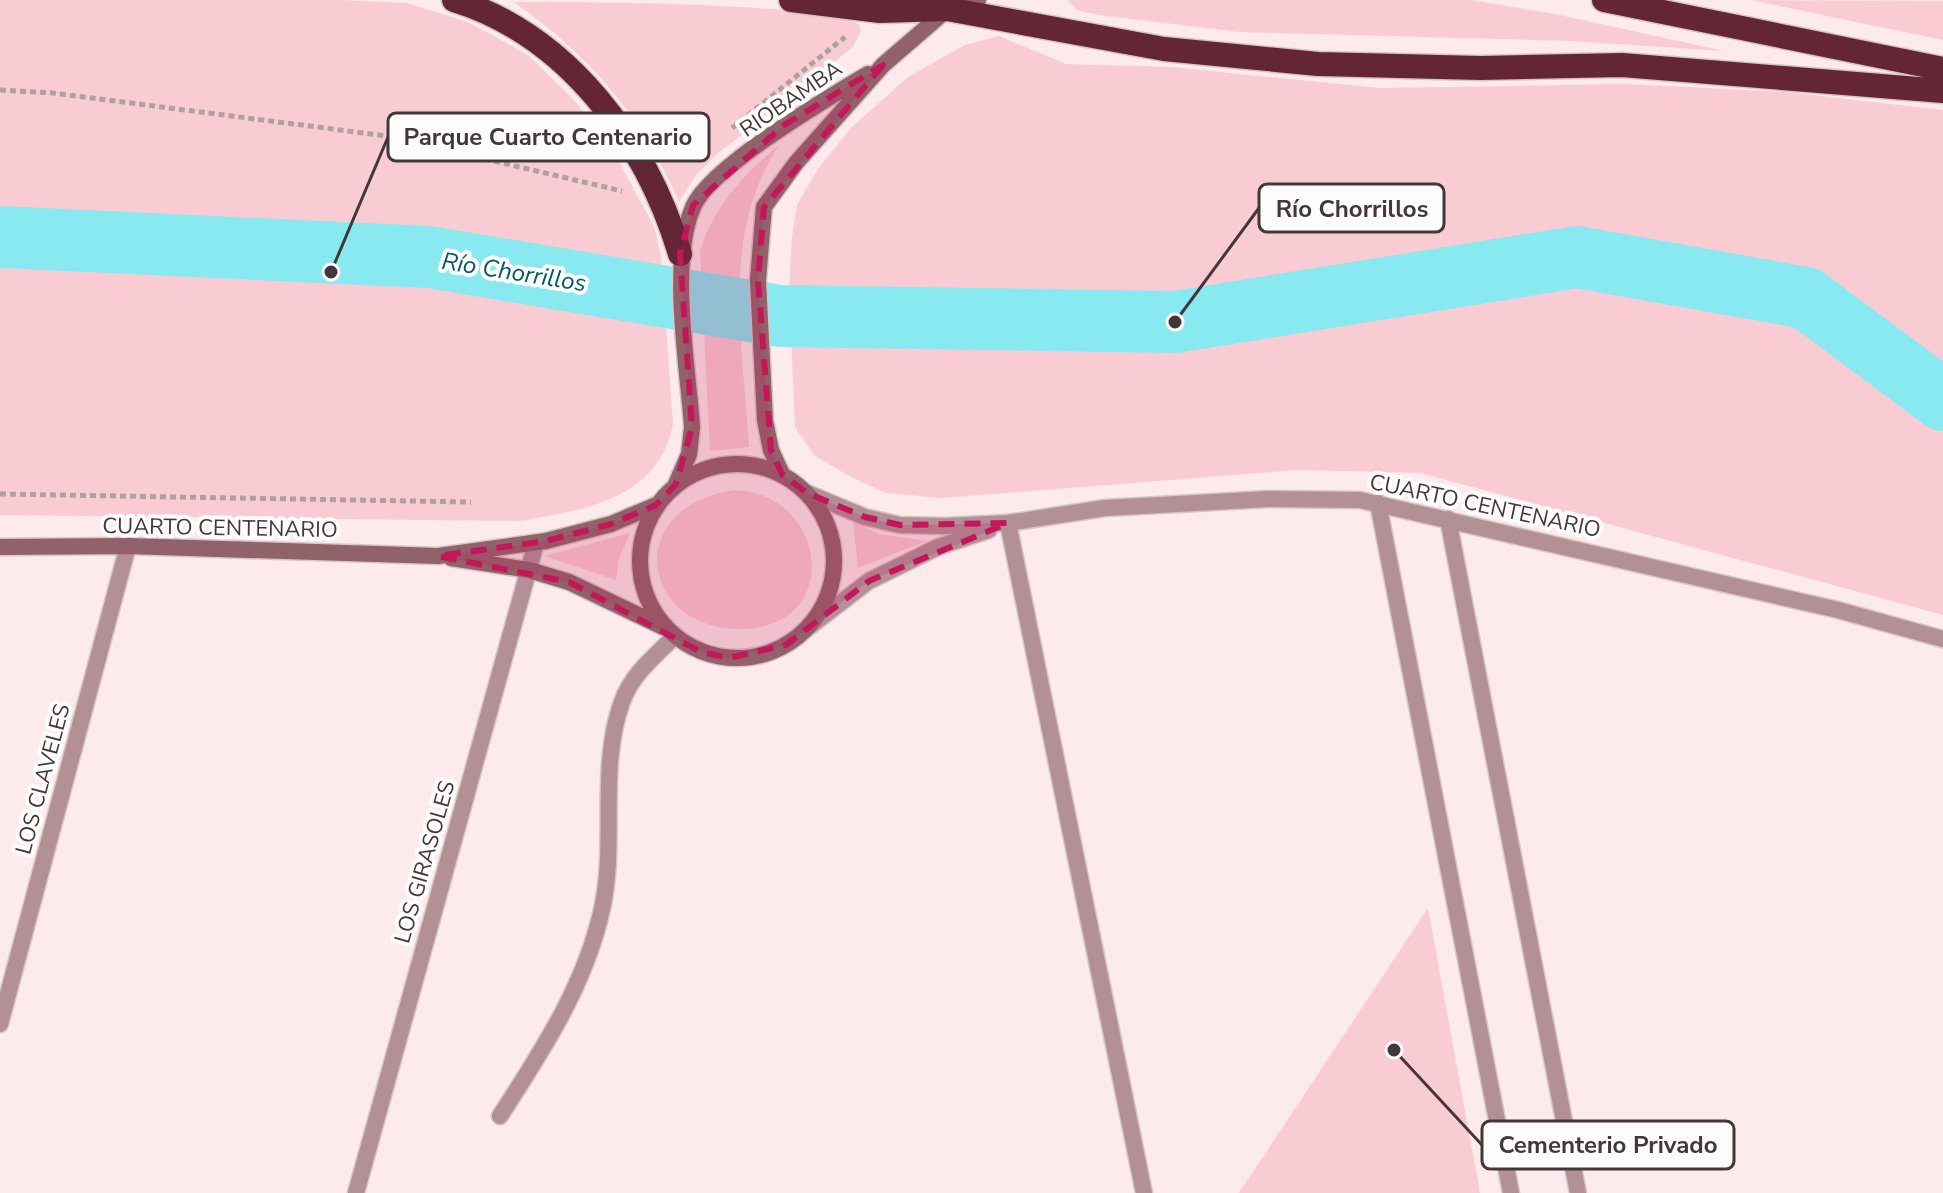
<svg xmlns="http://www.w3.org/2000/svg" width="1943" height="1193" viewBox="0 0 1943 1193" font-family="'Nunito Sans',sans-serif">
<rect width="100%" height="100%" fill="#fceaec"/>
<!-- green -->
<path fill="#f9ccd3" d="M0,0h342l65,3 61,19 60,33 44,43 36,44 46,84 7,31 12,167c-15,76 -89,86 -153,97l-520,-6z
M1068,0h402l85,14 169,37 -155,-10 -329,-9 -142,-17 -21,-5z
M1751,0l192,1v39z
M514,2c52,0 317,0 345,23l2,6 -8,16 -137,108 -20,20 -17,27c-35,-84 -91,-148 -165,-200z
M999,36l67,28 105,3 209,21 248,-4 157,8 158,18v505l-522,-142 -124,-3 -355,28 -56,-5 -35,-16 -36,-21 -20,-29 -6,-136 3,-54 5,-32 21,-36 33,-41 57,-51 57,-32z
M780,144c-61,91 -37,199 -31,303l-39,4 -10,-200c15,-46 44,-77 80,-107z
M735,490c94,4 108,138 7,139 -102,2 -121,-123 -7,-139z
M853,522l26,12 48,7 -69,27z
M630,533l-11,26 -3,21 -72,-24z
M1428,908l52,285h-241z"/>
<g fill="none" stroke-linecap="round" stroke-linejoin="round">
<!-- river -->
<path stroke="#89e9f0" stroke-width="62" d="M0,237l429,20 351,59 395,6 402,-65 229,41 137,102"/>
<defs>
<path id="lane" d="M1378,503l133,690
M1008,523l136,670
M500,1116c42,-65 85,-130 102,-207 15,-66 -4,-142 20,-207 9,-27 33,-46 53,-66"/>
<path id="street" d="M807,493l58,24 35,8 45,1 63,-3 97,-15 163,-9 92,1 478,110 105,29
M1448,519l130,674
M809,627l60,-46 69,-34 51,-17
M0,1024l128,-478
M356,1193l180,-650"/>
<path id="secondary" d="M953,8l25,-8
M640 561a97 97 0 1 1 194 0a97 97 0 1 1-194 0Z
M782,474l-11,-24 -6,-30 -7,-140 6,-73 32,-44 87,-98 66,-57
M676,484l13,-30 3,-27c-4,-60 -23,-165 1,-220 17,-40 135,-109 175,-133
M0,547l128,-1 310,10 108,-15 65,-17 45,-19
M451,558l78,12 40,12 94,45"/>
<path id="highway" d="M454,0c114,35 193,143 226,254
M791,0l89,11 67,-2 217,40 154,15 163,4 141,-3 321,26
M1604,0l339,69"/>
</defs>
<!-- lane casing -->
<use href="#lane" stroke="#d7c6c8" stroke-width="19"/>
<!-- street casing -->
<use href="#street" stroke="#d7c6c8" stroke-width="19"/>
<!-- secondary casing -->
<use href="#secondary" stroke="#d7c6c8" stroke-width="19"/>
<!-- highway casing -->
<use href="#highway" stroke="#d7c6c8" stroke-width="27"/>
<!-- path -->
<path stroke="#b0a0a2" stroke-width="5" stroke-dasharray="6 4" stroke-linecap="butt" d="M0,90l53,3 334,43 235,55
M732,128l113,-91
M0,494l471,8"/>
<!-- lane -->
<use href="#lane" stroke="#b29095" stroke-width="16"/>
<!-- street -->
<use href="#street" stroke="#b29095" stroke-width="16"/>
<!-- secondary -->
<use href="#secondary" stroke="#92626a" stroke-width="16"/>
<!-- highway -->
<use href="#highway" stroke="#642534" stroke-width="24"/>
</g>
<!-- marked area -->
<path fill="#c2185b" fill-opacity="0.2" stroke="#c2185b" stroke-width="6" stroke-dasharray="16 10" stroke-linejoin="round" d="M883,65l-119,142 -6,73 13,170 11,24 25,19 58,24 35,8 108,-2 -139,58 -83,64 -57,13 -28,-6 -132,-70 -131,-26 108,-15 65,-17 45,-19 20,-21 16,-57 -12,-173 13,-49 91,-80z"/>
<g text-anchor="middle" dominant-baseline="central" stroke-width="8" stroke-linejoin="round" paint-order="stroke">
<!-- street labels -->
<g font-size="22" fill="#433739" stroke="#fcfcfc">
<text transform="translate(791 99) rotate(-34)">RIOBAMBA</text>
<text transform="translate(1485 506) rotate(12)">CUARTO CENTENARIO</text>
<text transform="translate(220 528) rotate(1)">CUARTO CENTENARIO</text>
<text transform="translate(43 779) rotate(-75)">LOS CLAVELES</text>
<text transform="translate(425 862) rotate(-74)">LOS GIRASOLES</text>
</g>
<!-- water labels -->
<g font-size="24" font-style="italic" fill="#005a5f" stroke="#fcfcfc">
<text transform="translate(514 272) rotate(9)">Río Chorrillos</text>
</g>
</g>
<!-- callouts -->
<path fill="none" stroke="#433739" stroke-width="3" d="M331 272L388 137M1175 322L1259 208M1394 1050L1482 1145"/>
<g fill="#433739" stroke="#fcfcfc" stroke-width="3">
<circle cx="331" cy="272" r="8"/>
<circle cx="1175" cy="322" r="8"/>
<circle cx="1394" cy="1050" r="8"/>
</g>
<g fill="#fcfcfc" stroke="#433739" stroke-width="3">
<rect x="388" y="113" width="321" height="48" rx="8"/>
<rect x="1259" y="184" width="185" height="48" rx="8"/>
<rect x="1482" y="1121" width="252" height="48" rx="8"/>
</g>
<g font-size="24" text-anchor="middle" font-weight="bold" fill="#433739">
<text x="548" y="145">Parque Cuarto Centenario</text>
<text x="1352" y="217">Río Chorrillos</text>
<text x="1608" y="1153">Cementerio Privado</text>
</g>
</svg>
